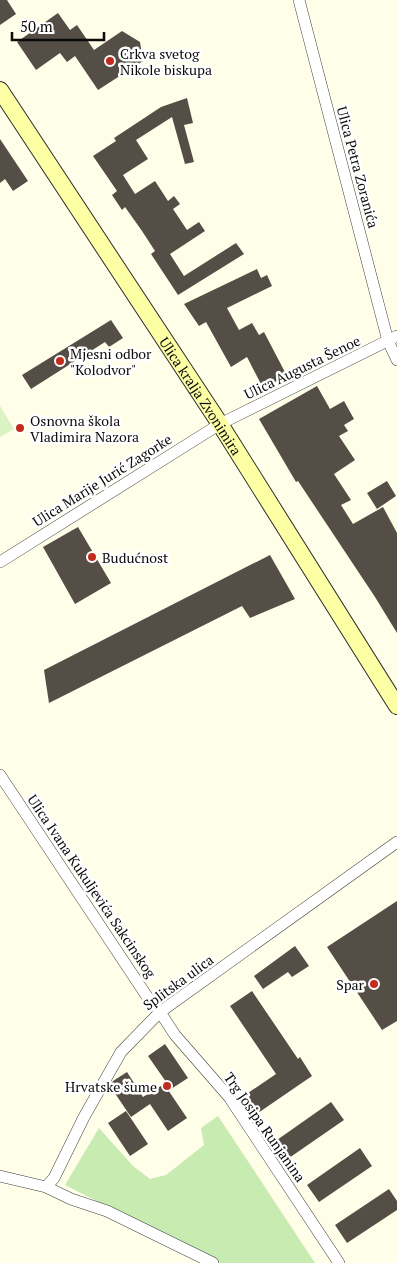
<svg xmlns="http://www.w3.org/2000/svg" width="397" height="1263" viewBox="0 0 397 1263" font-family="'PT Serif',serif">
<rect width="100%" height="100%" fill="#fffee9"/>
<!-- green -->
<path fill="#c7ebb1" d="M218,1116l97,147h-97l-153,-78 34,-57 34,38 17,13 16,-4 38,-30 -3,-17z"/>
<!-- pitch -->
<path fill="#dbf2c3" d="M0,406l14,23 -14,8z"/>
<!-- building -->
<path fill="#544e47" d="M0,0h7l9,14 -16,11z
M58,13l12,17 7,-5 17,25 28,-19 18,11 3,19 -45,29 -23,-34 -8,6 -7,-9 -24,17 -19,-28z
M187,98l6,25 -9,2 10,37 -9,2 -13,-47 -36,23 12,19 -25,16 12,19 20,-13 13,20 6,-5 6,8 -7,5 14,21 12,-8 6,9 -35,23 14,22 52,-33 8,11 -66,41 -27,-41 4,-3 -13,-20 -17,-24 -3,3 -10,-15 5,-4 -24,-35 23,-15 -2,-3 47,-31z
M0,139l28,42 -15,10 -8,-12 -5,4z
M257,269l4,9 6,-3 5,11 -45,22 12,22 13,-7 7,12 5,-3 23,44 -24,12 -16,-31 -16,10 -25,-45 -7,4 -15,-22z
M111,320l12,18 -14,9 -4,-5 -74,47 -9,-14z
M317,386l13,23 14,-8 10,18 -10,6 4,6 -9,5 16,24 -21,14 17,26 -10,5 12,19 30,-17 14,26v100l-22,-36 -77,-116 -2,1 -37,-63z
M387,481l9,15 -19,13 -10,-16z
M78,527l33,56 -36,21 -32,-57z
M270,555l25,44 -45,19 -8,-12 -193,97 -5,-33z
M397,901v120l-15,9 -55,-83z
M295,946l14,20 -17,11 -4,-5 -25,17 -9,-13z
M252,991l46,68 2,-2 12,19 -54,37 -13,-18 31,-21 -46,-68z
M165,1044l23,34 -17,11 -23,-33z
M127,1072l16,25 21,-13 23,34 -19,13 -18,-27 -19,13 -21,-31 3,-5z
M331,1102l13,18 -55,38 -12,-18z
M126,1111l22,33 -18,12 -22,-33z
M360,1148l12,18 -53,36 -12,-17z
M389,1189l8,12v9l-50,33 -12,-18z"/>
<g fill="none" stroke-linecap="round" stroke-linejoin="round">
<defs>
<path id="minor" d="M299,0l89,341 9,19
M0,562l220,-138 177,-88
M0,775l146,220 14,17 15,23 54,62 110,166
M0,1176l46,11 8,-9 30,-61 37,-65 39,-40 237,-170
M46,1187l25,12 36,12 106,52"/>
<g id="secondary">
<path id="s1" d="M0,90l220,334 177,282"/>
</g>
</defs>
<!-- minor casing -->
<use href="#minor" stroke="#3e3e3e" stroke-width="12"/>
<!-- secondary casing -->
<use href="#secondary" stroke="#2d2d2d" stroke-width="18"/>
<!-- minor -->
<use href="#minor" stroke="#fff" stroke-width="11"/>
<!-- secondary -->
<use href="#secondary" stroke="#fcffa4" stroke-width="16"/>
</g>
<!-- markers -->
<g fill="#c22c1c" stroke="#fff" stroke-width="2">
<circle cx="110" cy="61" r="5"/>
<circle cx="60" cy="361" r="5"/>
<circle cx="20" cy="428" r="5"/>
<circle cx="92" cy="557" r="5"/>
<circle cx="374" cy="984" r="5"/>
<circle cx="167" cy="1086" r="5"/>
</g>
<g text-anchor="middle" dominant-baseline="central" stroke-width="5" stroke-linejoin="round" paint-order="stroke">
<!-- poi labels -->
<g font-size="14" fill="#0b0b0b" stroke="#fff" text-anchor="start">
<text x="120" y="53">Crkva svetog<tspan x="120" dy="16">Nikole biskupa</tspan></text>
<text x="70" y="353">Mjesni odbor<tspan x="70" dy="16">"Kolodvor"</tspan></text>
<text x="30" y="420">Osnovna škola<tspan x="30" dy="16">Vladimira Nazora</tspan></text>
<text x="102" y="557">Budućnost</text>
<text x="364" y="984" text-anchor="end">Spar</text>
<text x="157" y="1086" text-anchor="end">Hrvatske šume</text>
</g>
<!-- street labels -->
<g font-size="14" fill="#0b0b0b" stroke="#fff">
<text transform="translate(358 167) rotate(75)">Ulica Petra Zoranića</text>
<text transform="translate(302 367) rotate(-26)">Ulica Augusta Šenoe</text>
<text stroke="none"><textPath href="#s1" startOffset="366">Ulica kralja Zvonimira</textPath></text>
<text transform="translate(102 480) rotate(-32)">Ulica Marije Jurić Zagorke</text>
<text transform="translate(92 886) rotate(56)">Ulica Ivana Kukuljevića Sakcinskog</text>
<text transform="translate(178 982) rotate(-36)">Splitska ulica</text>
<text transform="translate(265 1127) rotate(55)">Trg Josipa Runjanina</text>
</g>
</g>
<!-- scale -->
<path d="M12 32v8h92v-8" fill="none" stroke="#0b0b0b" stroke-width="2.5"/>
<text x="20" y="32" font-size="15" fill="#0b0b0b" stroke="#ffffff" stroke-width="4" paint-order="stroke">50 m</text>
</svg>
